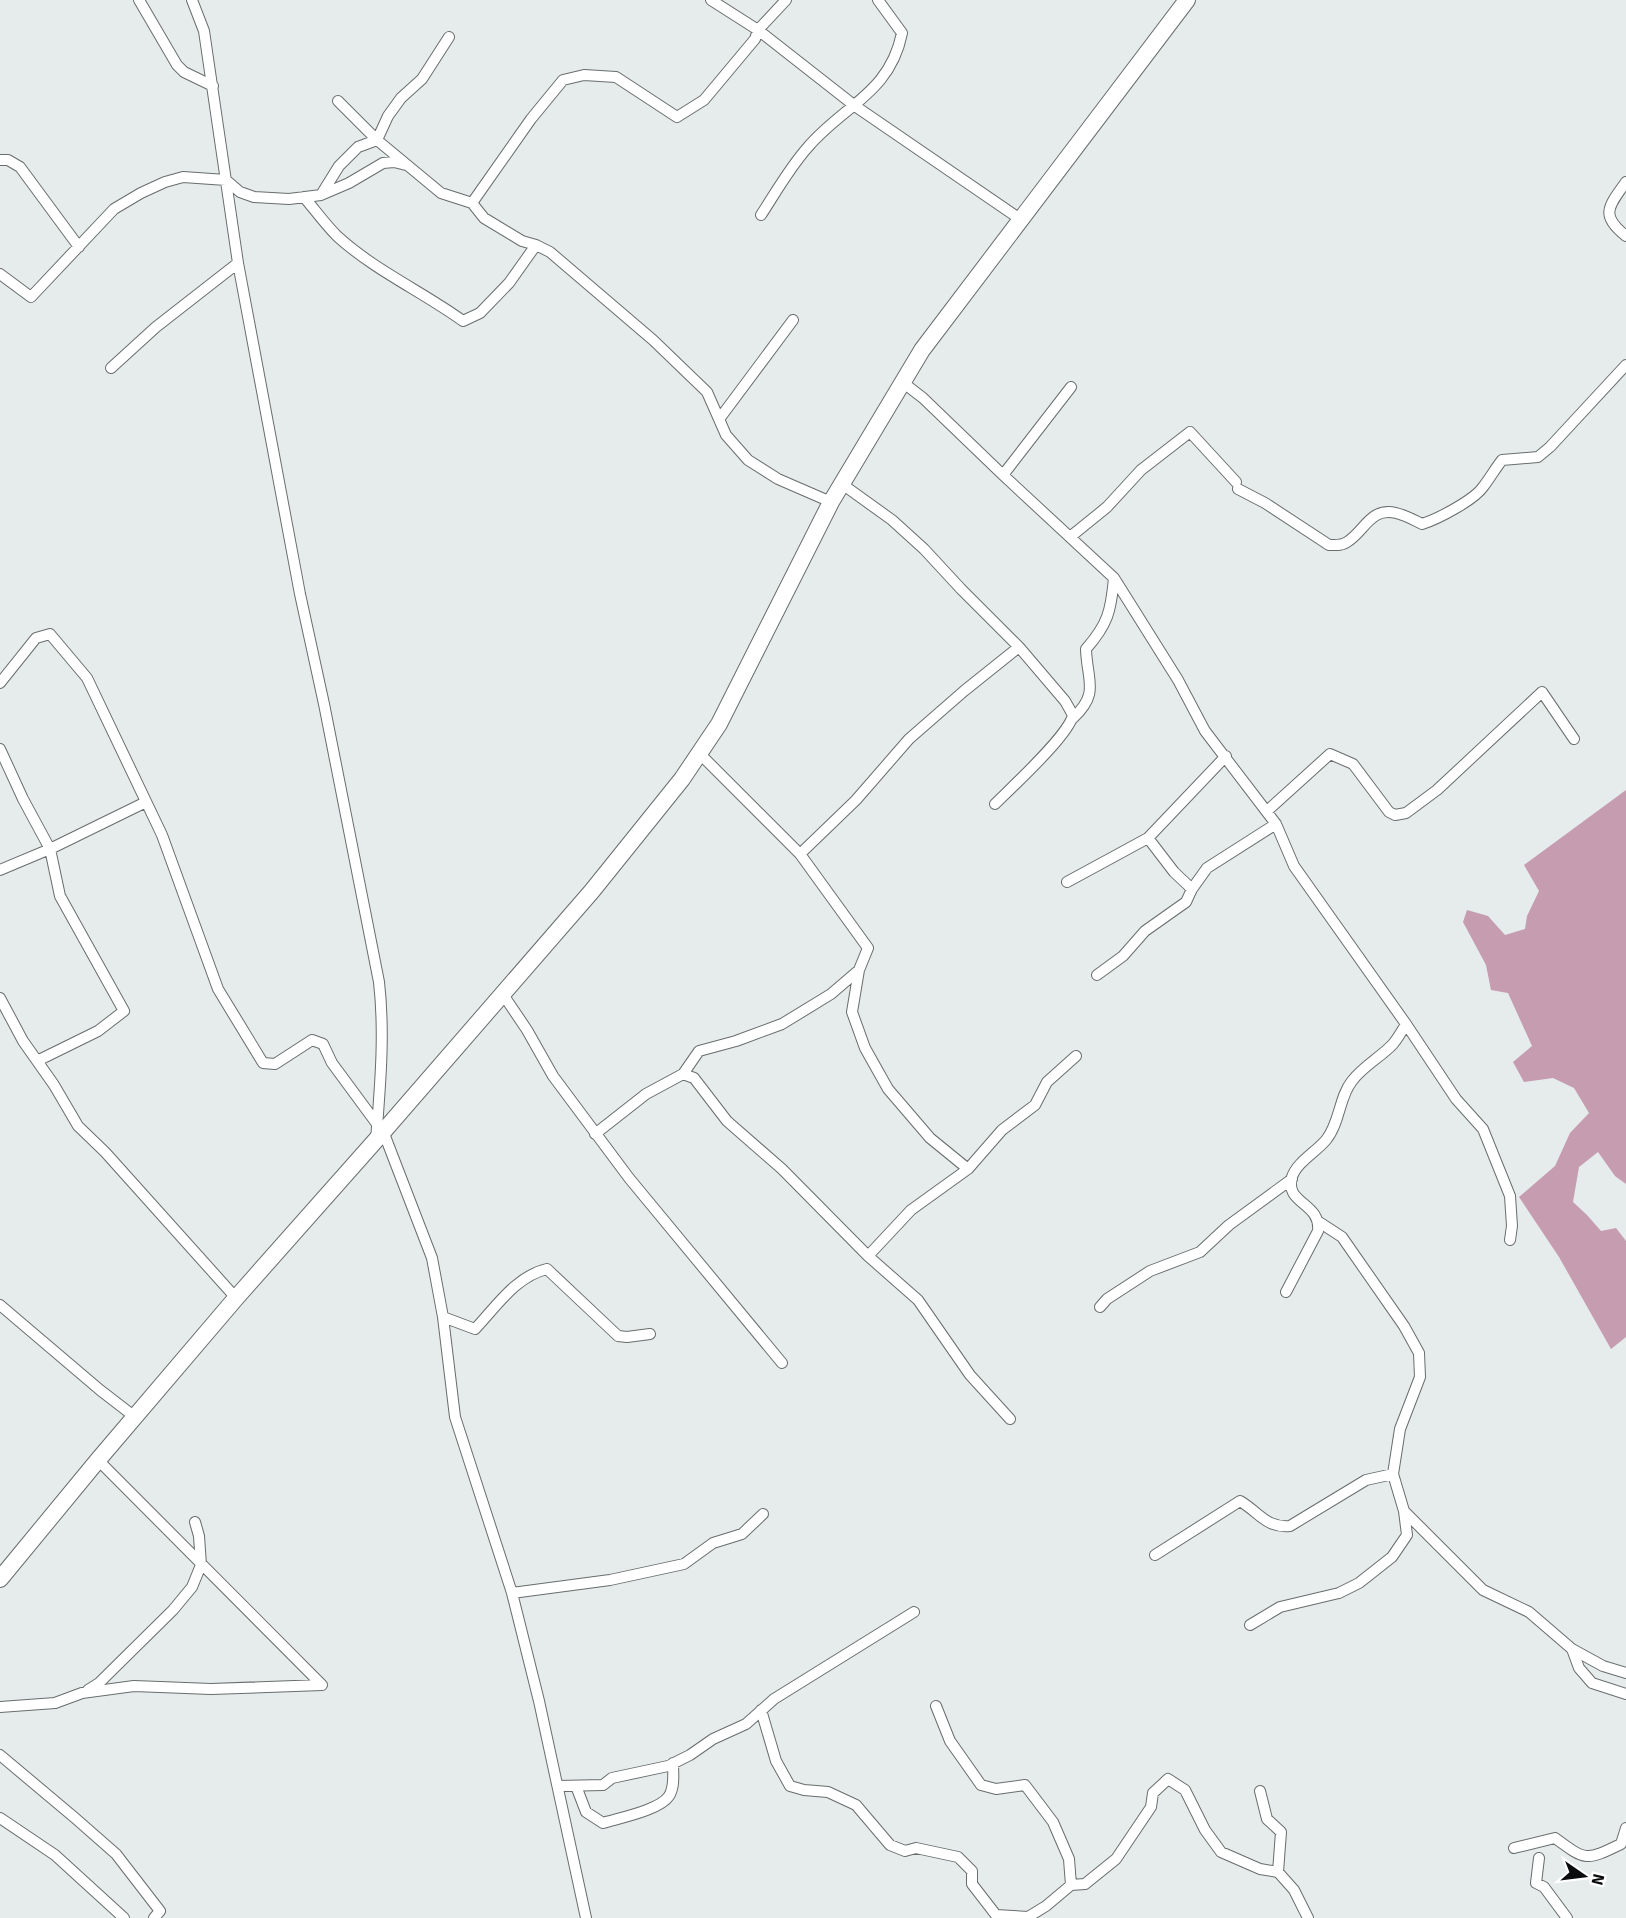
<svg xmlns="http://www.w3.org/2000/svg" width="1626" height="1918" font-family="Signika,sans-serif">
<rect width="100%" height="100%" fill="#e6ebec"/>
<path fill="#c59cb0" d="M1626,790V1184L1615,1176L1598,1152L1579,1167L1573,1202L1587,1215L1601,1231L1616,1228L1626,1241V1337L1611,1349L1559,1257L1519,1197L1555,1166L1570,1133L1589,1113L1574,1088L1553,1078L1524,1082L1513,1062L1532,1046L1508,993L1491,990L1486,965L1463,922L1467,910L1488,916L1505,935L1525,929L1527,916L1539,891L1524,865Z"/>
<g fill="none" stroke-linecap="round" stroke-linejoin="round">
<g stroke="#686d6d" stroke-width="12">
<path id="street" d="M139,0L177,65L184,72L213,86
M192,0L204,31L238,263L300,594L324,704L379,982C385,1035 380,1087 376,1140
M711,0L758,30L855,106L1020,219
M338,101L377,140L388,116L401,98L422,79L449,37
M0,160H8L20,167L79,247
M1626,182C1609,206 1599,215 1626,236
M321,195L339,166L358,147L377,140L441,193L472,203L484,218L522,241L536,245L550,252L653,340L707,392L726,435L748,460L778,479L831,502
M304,197C315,210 325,224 337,236C374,270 423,292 463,321L480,313L509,283L536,245
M472,203L531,119L563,80L584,75L616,77L677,117L704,100L755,39L758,30L786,0
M761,215C776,192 790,167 808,147C844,105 890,93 902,33L878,0
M0,274L31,297L114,209L141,193L165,182L183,177L226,180L240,192L254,197L289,199L321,195L349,183L383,163L394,162L406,165
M111,368L156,327L238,263
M901,381L923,398L1003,475L1114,578L1178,680L1205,731L1276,824L1294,866L1406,1024C1402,1031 1398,1038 1393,1044C1381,1057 1363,1066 1352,1081C1339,1097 1340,1123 1326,1140C1316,1152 1297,1162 1292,1177C1284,1204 1321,1202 1318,1231L1286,1292
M720,418L793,320
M1003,475L1071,387
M842,484L892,520L924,549L961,589L1019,647L1065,701L1073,715C1069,735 1012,787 995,804
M1238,489L1265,503L1329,545C1335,545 1342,546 1347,542C1365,531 1370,507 1396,513C1405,515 1414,520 1422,524C1438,519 1474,500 1483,487C1490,478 1495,469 1502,460L1538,457L1550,447L1626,365
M1070,537L1107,507L1141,470L1190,432L1236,482
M0,683L36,638L50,634L87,678L162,835L218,989L263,1063L275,1064L312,1040L323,1044L332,1063L377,1124
M1073,718C1100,693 1087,681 1086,649C1108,624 1111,611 1114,578
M0,749L23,799L50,849L0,870
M699,753L800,854L868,948L859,970L852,1012L865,1048L888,1089L930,1138L968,1169
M1267,811L1330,754L1353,764L1389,812L1395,815L1406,813L1437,790L1542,692L1574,739
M1148,838L1174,872L1192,889L1207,868L1276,824
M800,854L856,800L909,739L964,691L1019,647
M1067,882L1148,838L1226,756
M1097,975L1123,956L1145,931L1186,902L1192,889
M502,993L527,1030L553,1076L629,1178L782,1363
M0,998L23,1041L54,1085L78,1126L105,1152L236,1298
M1406,1024L1456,1099L1483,1129L1510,1196L1512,1226L1510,1240
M37,1061L98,1031L124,1011L60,896L50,849L146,802
M683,1074L699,1051L736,1041L782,1024L831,994L859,970
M383,1131L432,1258L443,1317L455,1417L512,1593L539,1701L586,1918
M595,1134L646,1094L683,1074L694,1078L727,1121L782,1169L868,1256L918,1300L970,1375L1010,1419
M1319,1222L1342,1237L1404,1326L1419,1353L1420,1377L1400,1429L1393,1474L1404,1511L1483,1590L1529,1612L1572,1649L1603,1666L1626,1673
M868,1256L911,1210L968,1169L1002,1130L1035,1105L1047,1082L1076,1056
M0,1305L100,1390L135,1417
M1100,1307L1107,1299L1150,1271L1200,1252L1229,1225L1292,1179
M443,1317L475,1329C496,1307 516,1276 547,1269L618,1336L627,1337L650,1334
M1155,1555L1240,1501C1260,1513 1266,1528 1290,1526L1366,1480L1393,1474
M512,1593L610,1580L684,1564L713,1543L742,1534L763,1514
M1250,1625L1280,1607L1339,1593L1359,1583L1392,1557L1407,1535L1404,1511
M1572,1649L1579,1668L1592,1683L1626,1694
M88,1690L99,1683L173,1610L192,1587L201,1565L199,1536L195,1522
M936,1706L950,1741L981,1785L996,1789L1025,1785L1053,1822L1069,1859L1071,1885
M0,1707L55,1703L82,1693L134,1686L211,1689L322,1685L98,1460
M761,1710L776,1761L790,1786L804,1790L828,1792L856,1805L890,1845L905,1851L916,1848L958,1857L972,1871V1884L996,1915L1028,1917L1046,1906L1071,1885L1085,1884L1116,1859L1151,1807L1153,1793L1168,1779L1185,1790L1205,1830L1221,1852L1260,1869L1278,1872L1281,1832L1267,1819L1260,1791
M0,1755L75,1818L116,1854L160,1911L154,1918
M558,1786L603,1785L612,1778L668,1766L690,1755L713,1739L746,1724L774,1699L914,1612
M576,1786L586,1812L603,1823C619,1818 660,1810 669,1796C675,1787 673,1773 673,1763
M0,1818L55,1855L124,1918
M1514,1848L1555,1838C1586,1861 1586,1861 1621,1844L1626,1828
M1539,1858L1536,1883L1544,1887L1567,1918
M1278,1872L1294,1890L1308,1918"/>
</g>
<g stroke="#686d6d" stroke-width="18">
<path id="secondary" d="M0,1579L98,1460L236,1298L376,1140L592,891L682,779L719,724L831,502L922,350L1187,0"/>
</g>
<use href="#street" stroke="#fff" stroke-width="10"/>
<use href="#secondary" stroke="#fff" stroke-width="16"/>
</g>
<g transform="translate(1584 1876) rotate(104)" stroke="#ffffff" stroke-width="4.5" paint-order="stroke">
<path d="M0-4.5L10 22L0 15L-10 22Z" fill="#0a0b0c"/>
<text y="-9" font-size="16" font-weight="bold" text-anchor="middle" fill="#0a0b0c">N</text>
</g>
</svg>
